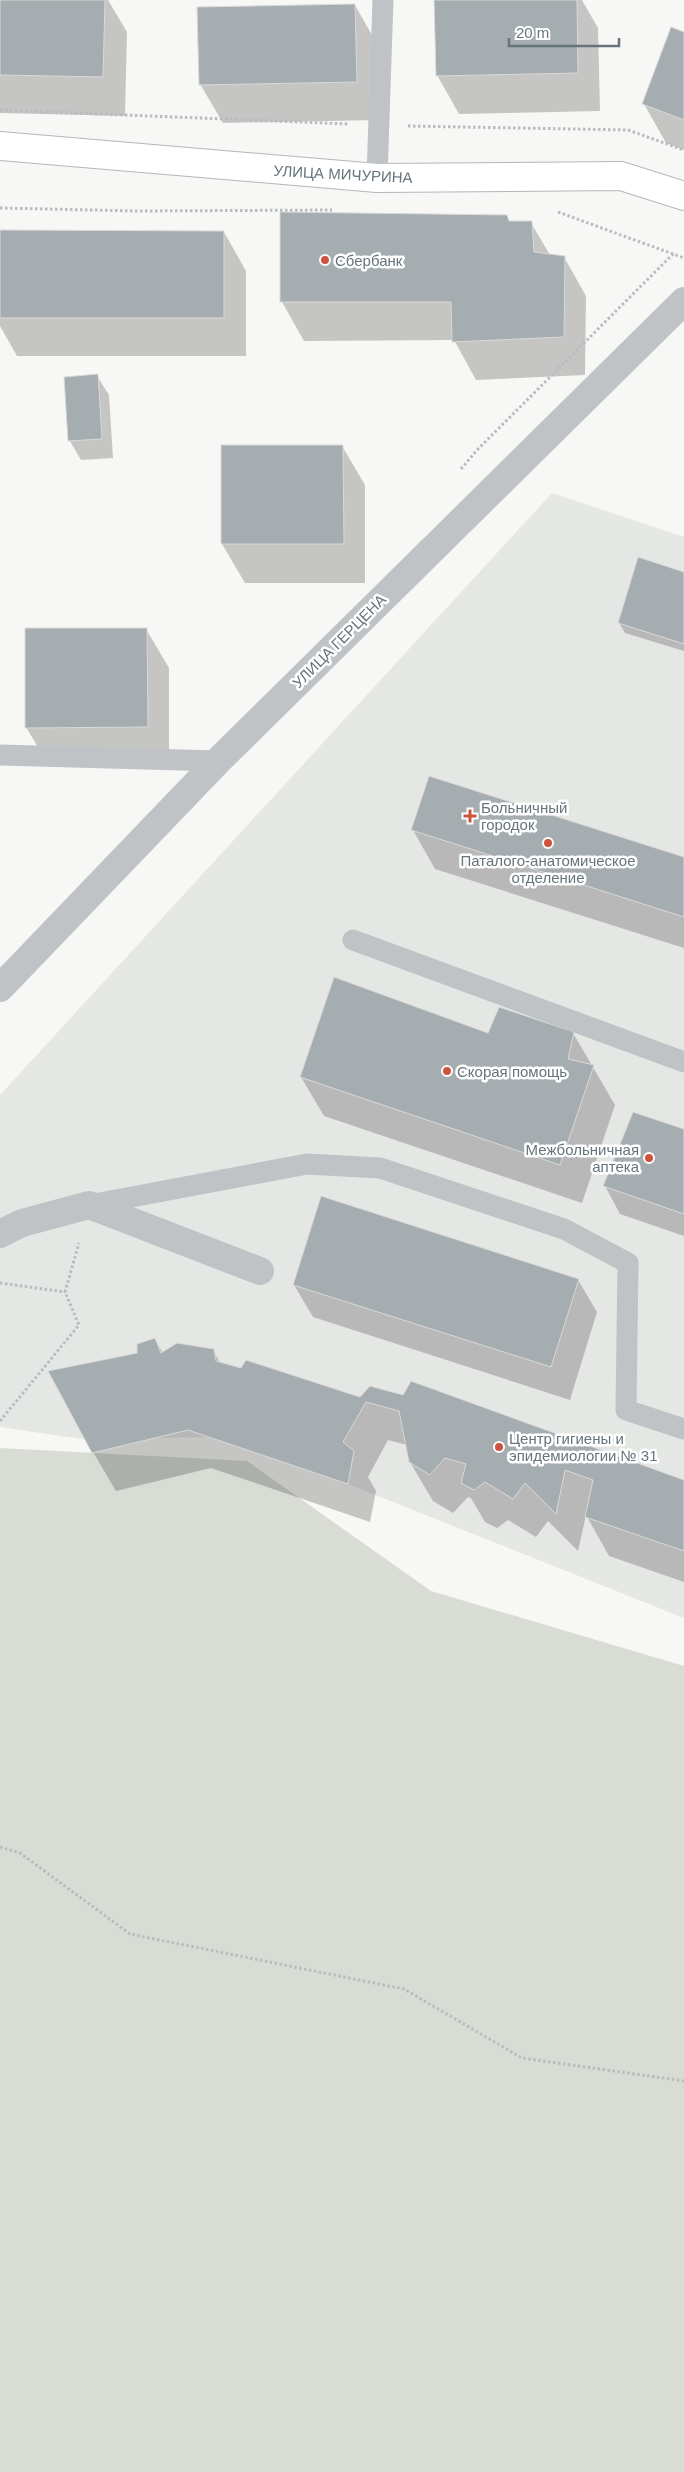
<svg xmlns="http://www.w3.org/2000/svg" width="684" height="2472" font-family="Helvetica,sans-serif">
<rect width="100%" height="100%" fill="#f7f7f5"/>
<path fill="#e5e7e5" d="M552,493L684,537V1618L348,1484L215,1437L82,1439L0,1427V1095Z"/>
<path fill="#d8dcd5" d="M0,1448L247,1461L431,1591L684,1666V2472H0Z"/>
<path fill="#0003" d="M0,0H108L127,32L125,116L0,113Z
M435,0H582L598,28L600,111L459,114L437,75Z
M355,5L377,44L379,120L223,123L200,84Z
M684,33V150L666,143L644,104Z
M509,222L531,223L550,255L564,257L586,296L585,375L476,380L454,340L304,341L282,302Z
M0,232H224L246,271V356H17L0,326Z
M97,376L109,395L113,458L81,460L70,441Z
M222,446H342L365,485V583H245L222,544Z
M684,573V651L625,633L619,623Z
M146,629L169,668V766H49L26,727Z
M413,830L684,858V948L435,869Z
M573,1033L615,1105L582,1203L324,1116L301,1077L489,1035Z
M684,1130V1236L620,1214L605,1186Z
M578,1280L597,1312L570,1400L313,1317L294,1285Z
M155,1340L163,1353L213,1351L221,1364L684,1480V1582L609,1556L586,1515L578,1551L548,1521L536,1537L508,1520L497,1528L485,1522L471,1498L468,1497L453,1513L433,1501L410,1462L407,1445L388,1440L368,1477L376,1491L370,1522L211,1468L116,1491L93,1452L139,1354Z"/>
<path fill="#a5adb1" stroke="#d9d9d8" d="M0,0H105L103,77L0,75Z
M434,0H577L578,73L436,76Z
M355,4L357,82L199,85L197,7Z
M671,27L684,32V120L642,104Z
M280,212L507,215L509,221H532L534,252L565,256L564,337L452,342L451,302H280Z
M0,230L224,231V318H0Z
M98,374L102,439L68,441L64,377Z
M221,445H343L344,544H221Z
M638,557L684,572V644L618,623Z
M25,628H147L148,727L25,728Z
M429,776L684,857V917L411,830Z
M334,977L488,1033L499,1007L574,1032L568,1059L594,1065L560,1165L300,1077Z
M633,1112L684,1129V1214L603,1186Z
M321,1196L579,1279L551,1367L293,1285Z
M155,1338L161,1353L177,1343L214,1349L216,1361L241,1368L246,1360L360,1397L370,1386L403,1395L411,1381L684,1480V1551L585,1517L593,1480L565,1470L556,1514L525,1483L513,1499L485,1482L474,1490L461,1483L466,1464L445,1458L430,1475L409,1462L399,1411L366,1402L343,1442L354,1451L348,1484L188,1430L92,1453L48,1371L137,1353V1344Z"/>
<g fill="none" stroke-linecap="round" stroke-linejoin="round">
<g stroke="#b2b7ba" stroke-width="30">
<path id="secondary" d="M0,146L377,178L621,176L684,196"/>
</g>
<path stroke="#b9bcbe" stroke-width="3" stroke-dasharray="2.5 2.5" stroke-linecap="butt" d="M0,110L349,124
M408,126L628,130L684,150
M0,208L138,211L332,210
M558,212L684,258
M461,469L477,450L674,253
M0,1283L65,1292
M0,1421L79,1325L65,1292L79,1243
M0,1847L20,1853L130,1934L404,1989L522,2058L684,2081"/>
<path stroke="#bfc3c6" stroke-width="21" d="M377,178L383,0
M0,755L218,761
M353,940L684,1062
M89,1205L307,1164L380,1168L564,1229L628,1263L626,1410L684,1429"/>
<path stroke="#bfc3c6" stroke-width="28" d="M0,988L218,761L684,301
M0,1234L22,1223L89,1205L260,1271"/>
<use href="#secondary" stroke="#fff" stroke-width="28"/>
</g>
<g fill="#ce533f" stroke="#fff" stroke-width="2">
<circle cx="325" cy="260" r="5"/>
<path d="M467.5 808.5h5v5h5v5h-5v5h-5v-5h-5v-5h5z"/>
<circle cx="548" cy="843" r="5"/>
<circle cx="447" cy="1071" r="5"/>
<circle cx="649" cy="1158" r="5"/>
<circle cx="499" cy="1447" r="5"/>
</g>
<g text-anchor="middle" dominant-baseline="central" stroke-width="5" stroke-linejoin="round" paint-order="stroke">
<g font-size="15" fill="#66757c" stroke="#fff">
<text transform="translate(343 174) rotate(3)">УЛИЦА МИЧУРИНА</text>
<text transform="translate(339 641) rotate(-45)">УЛИЦА ГЕРЦЕНА</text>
</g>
<g font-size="15" fill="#66757c" stroke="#fff" text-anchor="start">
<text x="335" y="260">Сбербанк</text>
<text x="481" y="807">Больничный<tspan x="481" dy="17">городок</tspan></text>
<text x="548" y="860" text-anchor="middle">Паталого-анатомическое<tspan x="548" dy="17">отделение</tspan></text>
<text x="457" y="1071">Скорая помощь</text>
<text x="639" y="1149" text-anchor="end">Межбольничная<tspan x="639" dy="17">аптека</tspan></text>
<text x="509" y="1438">Центр гигиены и<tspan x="509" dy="17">эпидемиологии № 31</tspan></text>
</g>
</g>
<path d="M509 38v8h110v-8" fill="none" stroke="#66757c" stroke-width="2.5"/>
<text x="516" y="38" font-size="15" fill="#66757c" stroke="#ffffff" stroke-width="4" paint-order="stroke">20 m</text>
</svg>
